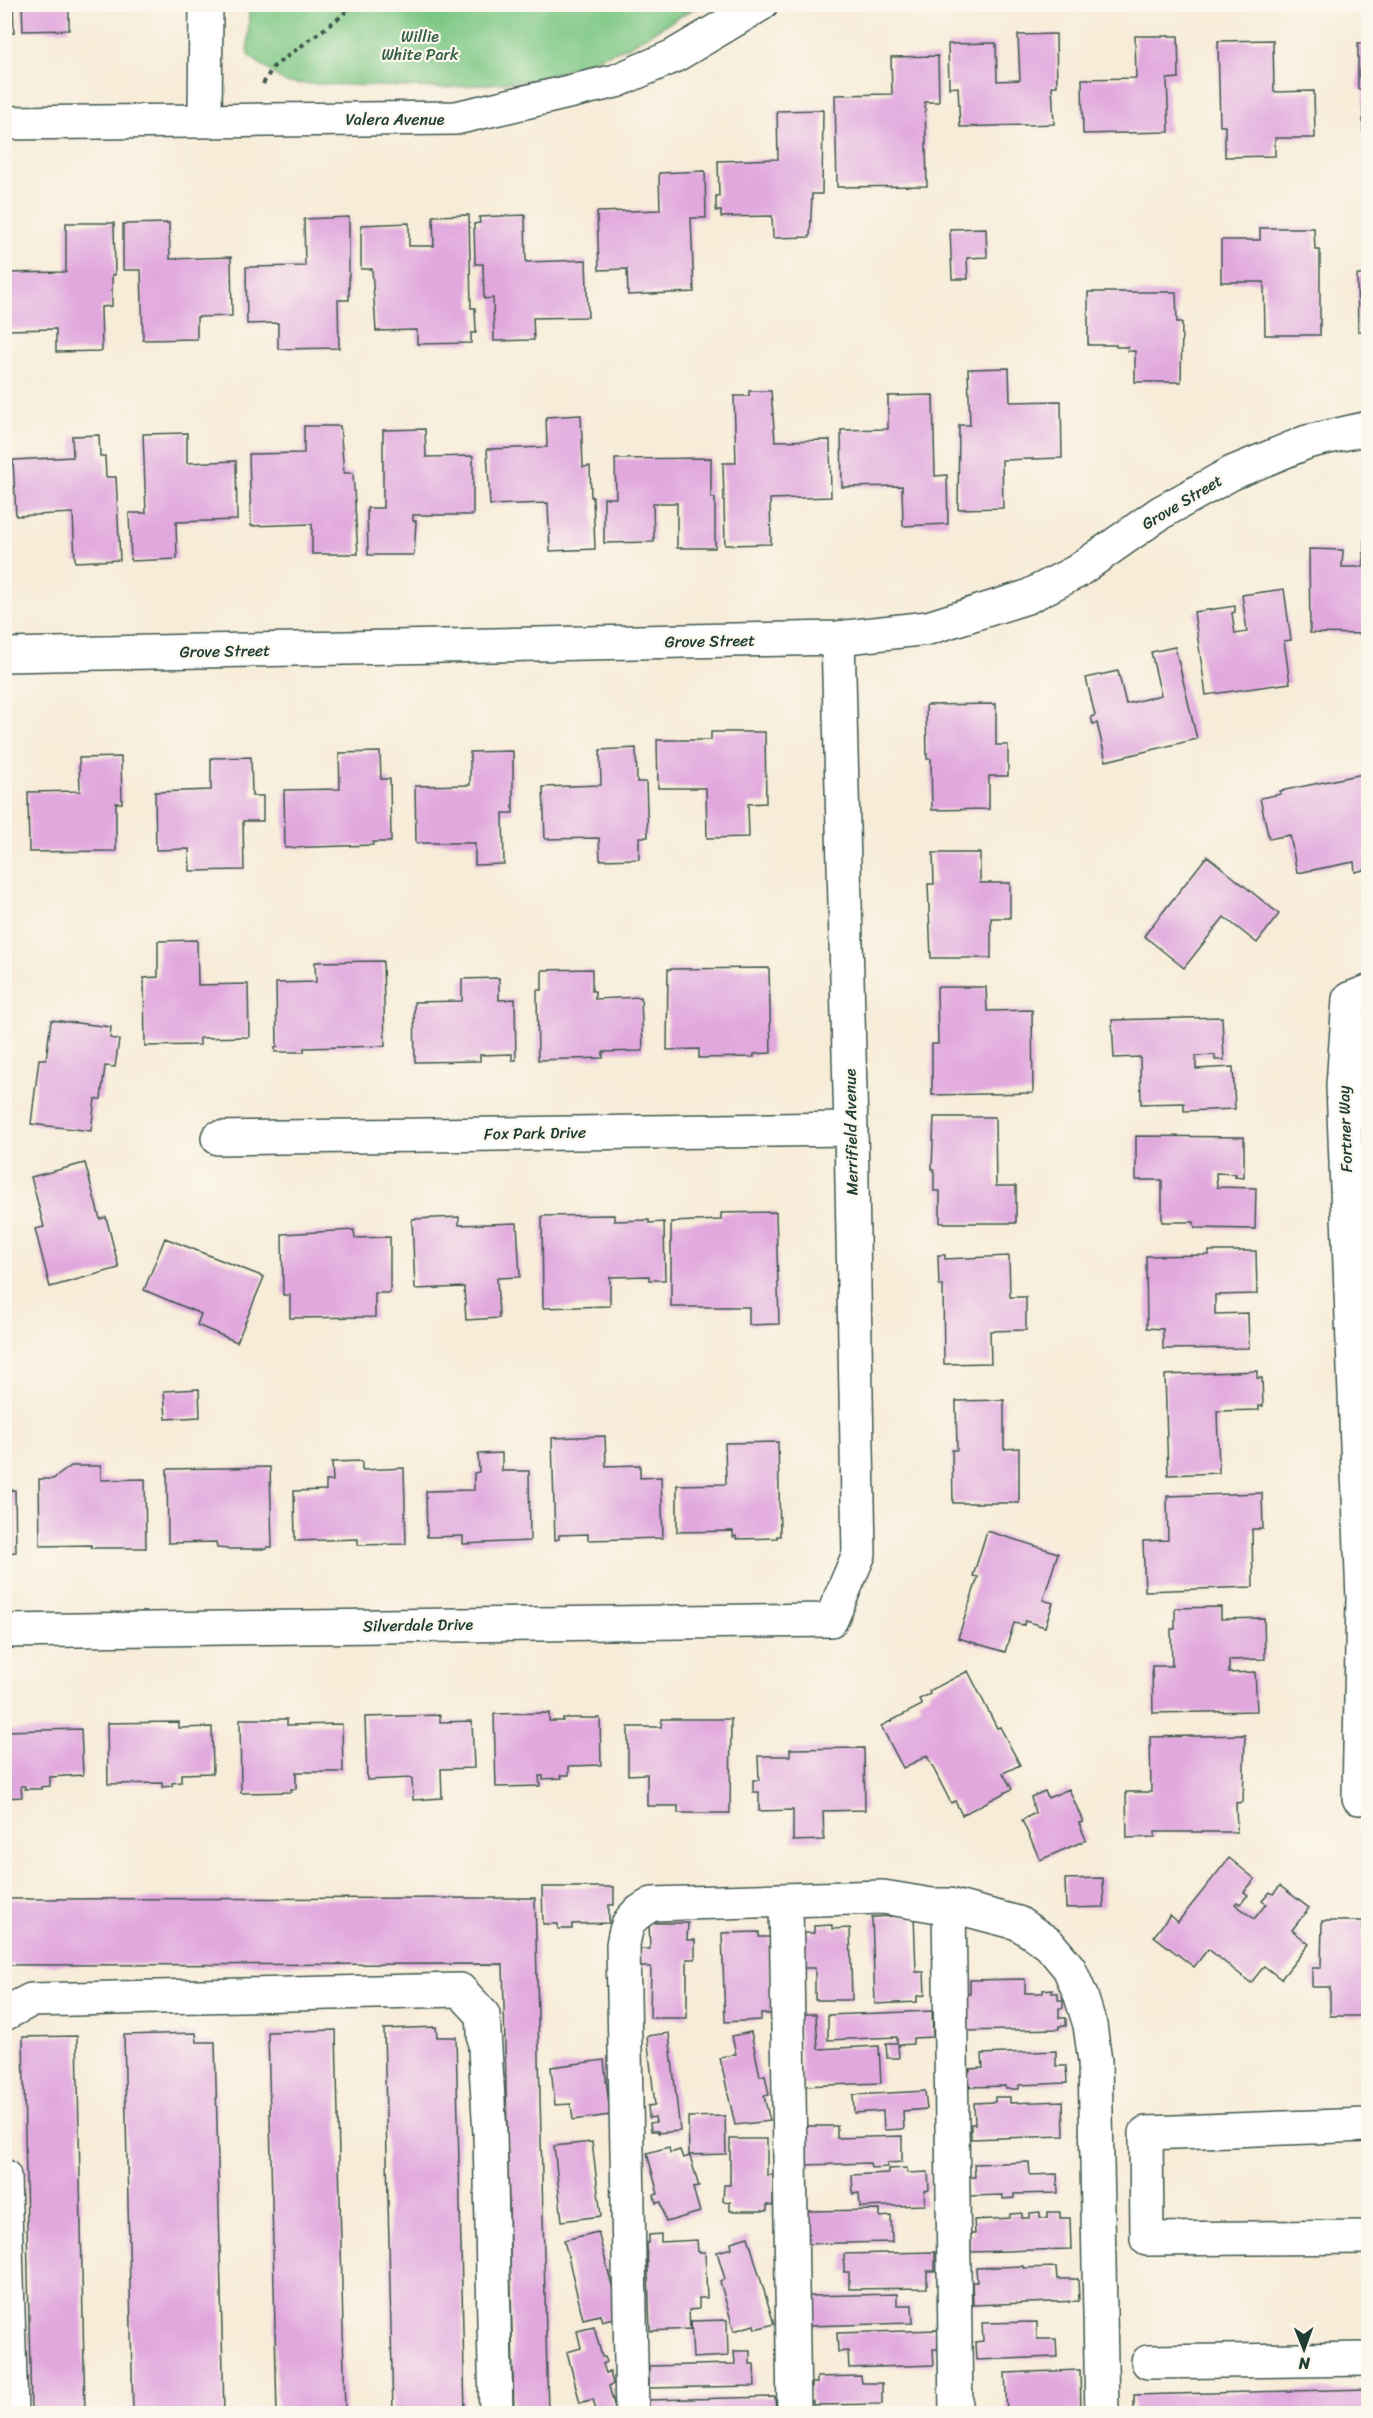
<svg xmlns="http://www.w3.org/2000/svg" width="1373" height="2418" font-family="Sriracha,sans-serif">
<rect width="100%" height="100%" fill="#fbf7ec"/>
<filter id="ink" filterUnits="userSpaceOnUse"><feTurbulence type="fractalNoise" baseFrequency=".0167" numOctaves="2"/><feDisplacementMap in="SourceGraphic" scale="12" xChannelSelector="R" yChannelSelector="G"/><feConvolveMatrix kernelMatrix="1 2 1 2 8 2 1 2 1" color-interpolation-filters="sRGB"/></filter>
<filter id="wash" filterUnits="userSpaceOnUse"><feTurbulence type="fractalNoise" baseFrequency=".008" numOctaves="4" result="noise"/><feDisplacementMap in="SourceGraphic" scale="24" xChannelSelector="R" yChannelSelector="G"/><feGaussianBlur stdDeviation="1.35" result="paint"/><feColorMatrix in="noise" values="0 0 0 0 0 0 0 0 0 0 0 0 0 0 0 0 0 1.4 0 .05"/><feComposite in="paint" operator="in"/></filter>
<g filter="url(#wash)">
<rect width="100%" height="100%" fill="#f7ecd8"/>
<path fill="#7dc784" stroke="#4e825c" stroke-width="1.5" d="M249,5V4L700,5L627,47L541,79L446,88L286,83L248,55Z"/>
<g id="blocks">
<path fill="#e1a8de" d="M4,4H13L14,33H4Z
M22,4H69V30L23,31Z
M1056,34L1057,86H1052L1054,124L960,127L958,87L949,88L948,44L996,43L997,81L1020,80L1018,35Z
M1135,36H1178L1179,78L1167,79L1169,132L1083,134L1082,79L1136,78Z
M1273,40L1274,92L1314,91L1315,138H1275V156L1225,157V126H1220L1218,41Z
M1358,43H1368V132H1363V89H1358Z
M938,56L939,102H925L927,186L837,187L835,95L892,94L891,57Z
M823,110L822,194H812L810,237L773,238L772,216L721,217V211H716V196H719L718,161L778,159L777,111Z
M705,171L706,218H691L694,292L628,295L627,269L599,270L597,212L660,210L659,173Z
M469,215L471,308H475L476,333H471V343L417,344V330L376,331L372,269H361V225L409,223V246H434L433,216Z
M525,215L526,262L586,260L588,317L533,318L534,340L494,341L493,298L484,299L483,264H475L474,224L480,223L479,217Z
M349,217V300H338L339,348L278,349V323L247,324L246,267L305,266L304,219Z
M66,223H114L115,275H112V306L101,307L102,351L56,352V329L5,330V273L66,272Z
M169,223L170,259L231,257L232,316L197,317V339L143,340L141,270H123V224Z
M986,228L987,257L967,258L968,279H952L950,229Z
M1260,228H1314L1315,250H1320V335H1265L1264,282H1221V240H1260Z
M1357,275H1368V331H1358Z
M1088,292H1176L1177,322H1182L1181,382H1135V351H1127L1128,347H1116V345H1088Z
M1009,368L1010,402L1061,401L1062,458L1002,460L1003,508L958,509L959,425H970L968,369Z
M749,391H771L775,441L830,440L831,497L770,499L771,544L725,545L723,463H736L734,396H749Z
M933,395L935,476L947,475L948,524L903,526L902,486L842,487L841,430L888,429V396Z
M581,415L583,467L590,466L591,497H593L595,549L550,551L548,503L490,505L487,449L547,447L546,417Z
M304,426H340L344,473H353L358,554H312V524L251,526L249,454L304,453Z
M425,429L426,457L473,456V515H413V521H416L414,555H368L367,508H383V430Z
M187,433V463L236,461L237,520L176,522L177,559L131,561L129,513H146L143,434Z
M99,435L100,456H105L106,477H116L120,560L75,562L73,513L16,516L13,460L73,457L72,436Z
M711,458V498H715V548H677V503H653L654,542L604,543V498H616L615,459Z
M1364,541H1368V634L1310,633L1309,549L1343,550L1342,567H1363Z
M1284,589L1291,640L1284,641L1290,683L1206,695L1194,612L1235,606V612L1232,613L1235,634L1247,632L1242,595Z
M1175,647L1197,739L1106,761L1097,723L1093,724L1091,717L1095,715L1086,678L1118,671L1126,704L1161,695L1151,652Z
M996,704V745H1008V776H989V809L932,810L931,759H927L926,705Z
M711,732H765L766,803L748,804L749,837L707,838L706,788H658L657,740H711Z
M636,748L637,782H646L648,837H639V859L600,860L599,838L545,839L543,787L601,785L600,750Z
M513,751V813H503L504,864L475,865V843H416L415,786L470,785V752Z
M380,752L381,779H390L391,842H373V845L285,848L284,790L340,789L339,753Z
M121,757L122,803H116V851L29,852L28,792L80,791L79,758Z
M251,757L252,796H263V821H243L244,870L190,871L189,849L156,850L155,792L211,790V758Z
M1368,773V869L1355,872L1354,862L1297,873L1290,835L1269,839L1260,798L1281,794L1280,791Z
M933,853H980V883H1010V918H991V958H931L928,884H934Z
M1207,856L1279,914L1257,943L1224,917L1184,968L1144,936Z
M197,940L198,985L248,984L249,1037L200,1038V1045L145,1046L144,978L158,977V941Z
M383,961L385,1046L304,1048V1052H275V1047H277L276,983L316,982L315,962Z
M769,968L771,1053L754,1054V1057L699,1058V1049L667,1050L668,969Z
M592,969V991H595V999L641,997L643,1051L603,1052V1058L538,1060L537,990H542V970Z
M499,978V1000L515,999L516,1060H512V1054L480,1055V1061L415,1062L414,1002L462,1001V979Z
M937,987H986L987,1011L1032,1010L1033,1093L932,1095V1044H938Z
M1222,1017L1224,1060H1215V1055L1196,1056V1069L1233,1067L1235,1109L1184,1111V1103L1141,1104L1140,1057L1114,1058L1112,1020Z
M51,1020L111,1027L110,1038L119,1040L115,1067L105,1066L101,1099H95L91,1131L31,1124L39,1059H46Z
M934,1117H995L996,1186H1016V1223H940V1191H934V1169H932Z
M1136,1136L1244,1137V1178L1235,1177L1236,1174L1216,1173L1217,1187L1256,1188L1255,1229L1195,1228L1194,1222H1162V1180H1136Z
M85,1163L100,1219L106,1217L119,1268L50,1287L35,1229L44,1227L31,1177Z
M776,1212L779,1324L749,1325V1307H671V1222L721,1220V1213Z
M614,1215V1221L649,1220V1223L664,1222L665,1280H649V1276L610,1277V1306L543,1308L542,1216Z
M459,1217V1225L517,1223L520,1277L497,1278L499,1318L466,1320L464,1287L415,1289L412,1219Z
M354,1230L355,1238L390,1237V1293H375V1317L290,1318V1295H283L282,1234Z
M165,1238L264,1277L237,1342L197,1325L201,1314L144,1290Z
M1209,1251H1256L1257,1294L1215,1295V1314L1248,1313L1249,1348L1163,1349V1329L1147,1328L1146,1256L1209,1255Z
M938,1255H945V1259L1009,1256L1010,1297H1026V1330L990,1331L991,1363L944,1364L943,1286H939Z
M1257,1371V1378H1262L1263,1406H1259V1410L1217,1411L1219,1473L1168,1475L1165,1375Z
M199,1389L200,1417L166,1419L164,1391Z
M1004,1400V1449L1019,1448V1503H953L952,1450H957L956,1401Z
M605,1436L606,1466L640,1465V1478L661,1477L663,1538L588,1540V1534L559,1535V1539L555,1540L552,1438Z
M778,1442L780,1536H777V1538L736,1539V1536L733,1537V1531L677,1532V1485L726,1484L725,1443Z
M502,1453V1471H529L530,1541L463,1544V1536L427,1537L426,1491L474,1490V1473L479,1472L478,1454Z
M362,1461V1470L404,1468L406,1544L358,1545V1539L295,1541L294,1491L326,1490V1481H333L332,1462Z
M71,1466H101V1480L145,1479L146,1548H91V1545L40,1546L39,1479H53Z
M270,1467L272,1547H267V1549H229L217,1548L216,1542L168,1543L167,1469Z
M15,1490L16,1552L4,1553V1491Z
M1262,1493L1263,1529H1252L1253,1587L1145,1591L1143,1541L1168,1540L1167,1496Z
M987,1531L1058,1553L1043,1600L1053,1603L1045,1627L1025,1621L1024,1625L1014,1623L1005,1652L958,1638L978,1577L973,1576Z
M1221,1607V1619L1264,1618L1265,1659L1229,1660V1673L1255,1672L1257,1711L1153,1713L1152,1666H1172L1171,1629H1175V1608Z
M968,1671L997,1728L1000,1727L1020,1765L1003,1773L1012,1789L962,1815L955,1801L951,1803L927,1756L903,1768L881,1726L922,1705L919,1699L930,1694L929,1691Z
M549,1713V1721H563V1718H600L601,1765L569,1766V1775H561L562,1778L543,1779V1776H539L540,1786L496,1787L494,1714Z
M440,1715V1722L472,1721L474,1768L441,1769L442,1798L413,1800L412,1778L367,1780L365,1717Z
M240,1719H287V1725L342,1724L343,1772H296V1789H291V1792L241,1793Z
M662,1719H731L730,1813H678V1806H647V1774L628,1775V1727H661Z
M179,1722V1728L212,1727L213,1773L181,1774V1782L172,1783V1786L162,1787V1783L108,1784L107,1723Z
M81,1729L83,1775L50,1777V1786L41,1787V1789H25V1786H21L22,1797L4,1798V1731Z
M1245,1735L1243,1802L1236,1803L1237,1832H1155V1837L1127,1838L1126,1792H1151L1150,1737Z
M864,1748L865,1810L823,1811L824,1840L793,1841V1810L759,1811V1792H753V1780H759L758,1756H790V1749Z
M1069,1789L1083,1822L1079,1823L1086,1840L1040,1860L1022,1820L1035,1813L1031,1797L1045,1791L1048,1798Z
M1229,1858L1255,1879L1244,1892L1248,1895L1240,1904L1237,1902L1235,1904L1254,1919L1266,1904L1262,1901L1270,1892L1273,1894L1280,1886L1309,1908L1292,1930L1309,1944L1281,1979L1264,1966L1251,1983L1208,1949L1194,1967L1154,1936L1170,1915L1178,1922Z
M1103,1878L1104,1907L1066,1908L1065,1879Z
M542,1887H614V1905H609V1923L572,1924V1929H558V1924H543Z
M535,1898L548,2414H514L503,1964L4,1965V1899Z
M914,1915L916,1972H924L925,1995L917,1996V2002L875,2004L872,1917Z
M1322,1921H1363V1948H1368V2016H1330V1987H1312V1968H1321Z
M649,1923H688L687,1940H695V1959H687V2018H650L651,1967H640V1949H650Z
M832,1925V1929L850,1928L852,2000H815V1968H797V1933H814V1926Z
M759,1932V1937H770L772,2014H761V2020L725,2022L722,1933Z
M1025,1979V1993H1043V1990L1052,1989V1993H1058V2000H1063V2008H1059V2018H1066V2026H1059V2029L961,2031V1994H970V1980Z
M932,2011L933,2037L913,2038V2044L898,2045L899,2058H887L886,2043H897V2037L828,2040V2015Z
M798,2014H816L818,2049L879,2046L881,2083L802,2086Z
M436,2027L437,2037H456L465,2414H393L384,2029Z
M336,2030L345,2414H277L268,2032Z
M751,2032L760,2076L765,2075L769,2095L764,2096L770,2121L735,2125L720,2058L736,2054L732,2036Z
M196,2033L197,2042H215L224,2414H133L124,2035Z
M669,2033L680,2131L658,2133V2131H651L650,2123L656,2122L655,2117L649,2118L648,2106L655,2105L647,2036Z
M77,2036L85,2414H31L23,2037Z
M1056,2051V2066H1066L1067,2083L1019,2085V2089H1006L1005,2086L970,2087V2085H967L966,2071H970V2069L983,2068L982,2054Z
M604,2060L610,2115L573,2120L571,2104L555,2105L551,2067Z
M925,2091L927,2109L903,2111L904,2129L884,2130L883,2111L854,2113L853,2095Z
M995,2097H1010V2103L1063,2101L1064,2136L971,2139V2124H975L974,2103L995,2102Z
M725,2116L726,2154L689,2155L688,2117Z
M805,2126H837V2138L902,2136V2162L887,2163V2167L871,2168L870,2163L805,2165Z
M730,2139H767V2175H773V2206L767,2205V2211H730V2202L723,2201L724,2185H730Z
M592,2142L601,2216L562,2221L554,2146Z
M669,2147L670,2153L680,2150L683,2158L690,2156L699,2187L693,2188L700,2212L666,2222L661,2202L656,2203L654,2195L658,2194L647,2153Z
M1029,2162L1030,2175L1057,2174L1058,2193L1014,2194V2198L1003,2199V2195L970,2196L969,2177H975L974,2164Z
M907,2168V2173L928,2172L929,2190L924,2191L925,2205L860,2207L859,2193L853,2194L852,2175L888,2173V2169Z
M880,2210V2217L891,2216L892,2242L801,2244L807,2211Z
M1040,2212V2218H1048V2212H1060V2218H1070L1071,2249L971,2252L970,2234H975L974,2220L1010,2218V2214L1022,2213V2218H1030V2213Z
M598,2232L620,2316L602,2321L600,2315L583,2319L564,2240Z
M661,2234V2242L697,2240L698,2252H705L707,2298H699V2309L689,2310L690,2329L650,2331L647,2243H649V2235Z
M748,2237L774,2324L755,2329L754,2325L734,2331L720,2281L725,2279L717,2252L732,2248L731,2242Z
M935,2252V2271H927V2288L849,2289V2272H844V2254Z
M1023,2266V2268L1056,2267L1057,2279H1078L1079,2301L973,2305L972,2282H977L976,2268Z
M897,2294V2305H912L913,2323L807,2326L809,2296Z
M727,2320L728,2356L693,2358L691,2321Z
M1037,2322V2339H1056L1057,2357L976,2360L975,2342L983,2341L982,2323Z
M594,2327L602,2357H605L607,2362L603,2364L606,2373L610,2372L613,2384L609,2386L616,2412L610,2414H597L593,2399L580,2403L567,2352L581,2348L577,2331Z
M938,2330V2349H933L934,2365L849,2368L848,2351L838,2352L837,2333Z
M734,2351H750V2364H754L755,2386L649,2388V2366L735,2364Z
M1080,2370L1081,2412L1007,2414L1005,2373Z
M861,2376L862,2383H882V2404L813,2405V2401H810V2388L812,2387V2383H817V2377Z
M1368,2389V2414H1134V2395Z
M775,2397L776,2414H649V2400Z"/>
</g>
</g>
<g filter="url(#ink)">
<use href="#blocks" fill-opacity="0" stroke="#3f574d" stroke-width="1.5"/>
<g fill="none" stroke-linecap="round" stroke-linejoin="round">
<g stroke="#3f574d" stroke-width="36">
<path id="minor" d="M205,120L206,4
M4,123L456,118L616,81L674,56L761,4
M4,655L838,638L928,628L1027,597L1076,572L1160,513L1232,473L1307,442L1368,428
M218,1138L851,1129
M4,1631L831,1620L859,1554L851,1129L838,638
M1359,1798L1363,1599L1343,1086L1349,999L1368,992
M786,1900L794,2414
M949,1905L956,2414
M4,2014L31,2000L460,1990L483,2015L490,2134L496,2414
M1368,2125L1146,2133L1147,2239L1368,2237
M4,2176L11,2414
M1148,2362L1368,2359
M632,2414L623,1945C627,1920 630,1917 652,1904L883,1897L932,1905H949L1018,1923L1049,1944L1069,1968L1081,1996L1090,2025L1095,2061L1102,2414"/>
</g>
<path stroke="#3f574d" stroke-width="4" stroke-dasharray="4.5 4.5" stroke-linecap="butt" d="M263,84L273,67L343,15L351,4"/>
<use href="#minor" stroke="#fff" stroke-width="33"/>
</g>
</g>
<g text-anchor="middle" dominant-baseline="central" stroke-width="4.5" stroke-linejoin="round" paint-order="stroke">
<g font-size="16" fill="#366048" stroke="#fbf7ec">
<text x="420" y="36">Willie<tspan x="420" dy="18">White Park</tspan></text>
</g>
<g font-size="16" fill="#1f3d34" stroke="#fbf7ec">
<text x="395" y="119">Valera Avenue</text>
<text transform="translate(1182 502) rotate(-31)">Grove Street</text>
<text transform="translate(710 641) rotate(-1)">Grove Street</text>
<text transform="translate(225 651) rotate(-1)">Grove Street</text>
<text transform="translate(1345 1129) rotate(-92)">Fortner Way</text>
<text transform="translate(851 1132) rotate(-91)">Merrifield Avenue</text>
<text transform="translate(535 1133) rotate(-1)">Fox Park Drive</text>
<text transform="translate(418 1625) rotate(-1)">Silverdale Drive</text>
</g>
</g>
<rect width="1373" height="2418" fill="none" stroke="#fbf7ec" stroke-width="24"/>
<g transform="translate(1304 2349) rotate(179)" stroke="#fbf7ec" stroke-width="4.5" paint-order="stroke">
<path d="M0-4.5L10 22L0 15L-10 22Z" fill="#1f3d34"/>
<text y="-9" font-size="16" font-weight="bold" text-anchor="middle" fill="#1f3d34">N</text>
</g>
</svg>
